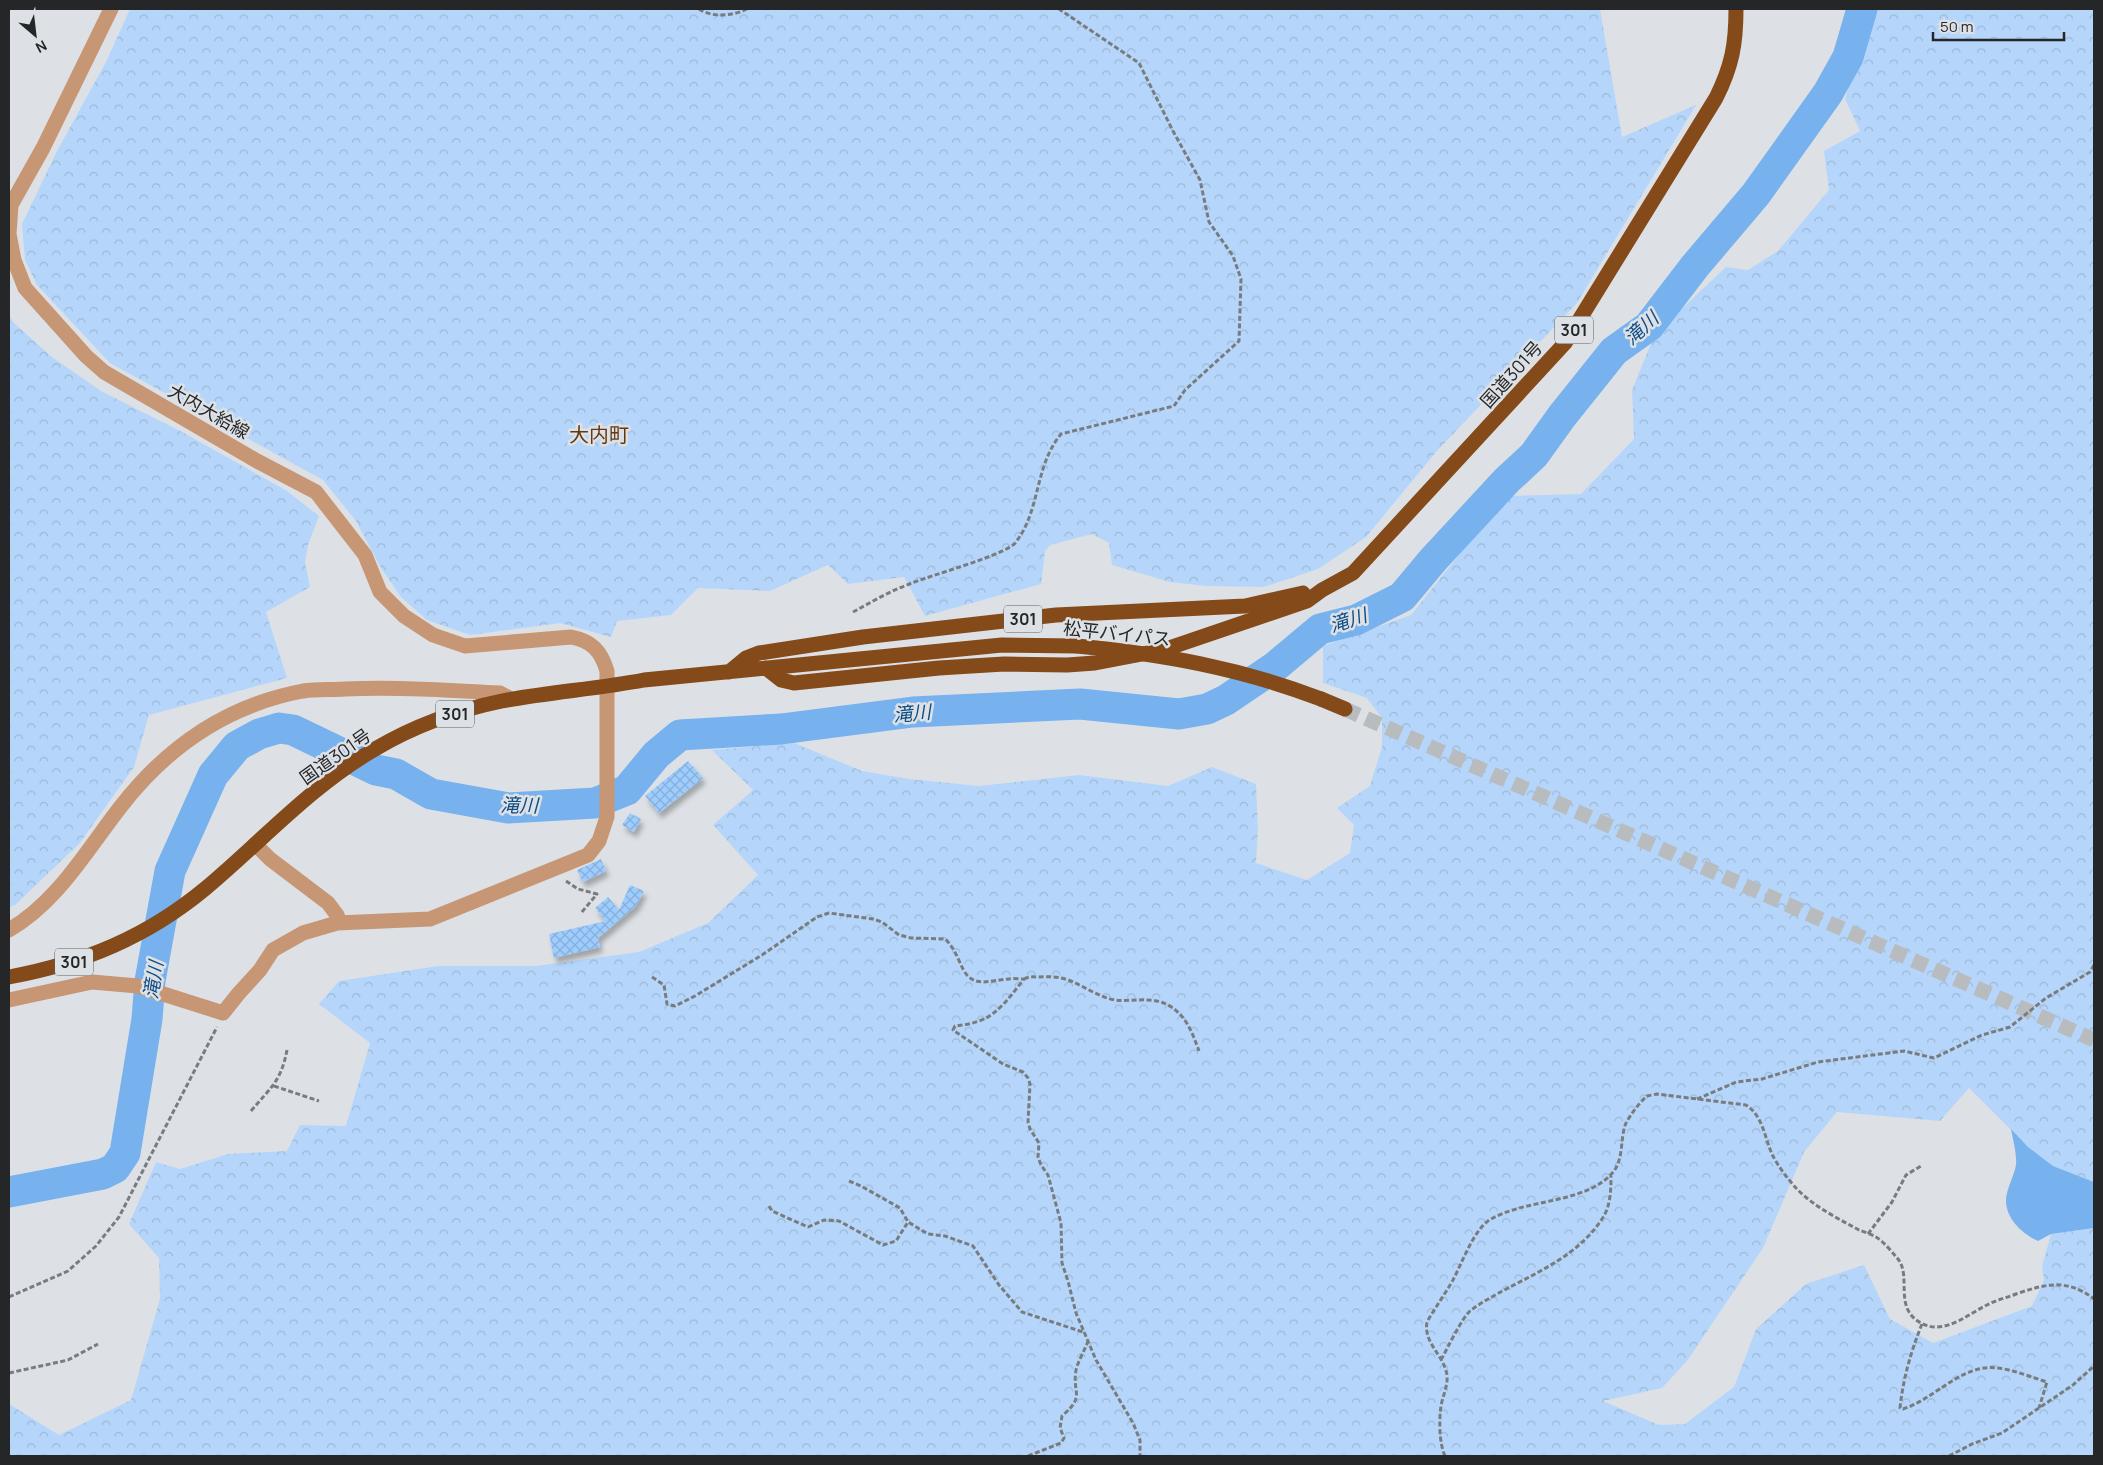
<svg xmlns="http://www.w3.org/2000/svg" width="2103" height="1465" font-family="Manrope,'Noto Sans JP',sans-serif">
<defs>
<pattern id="forest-crowns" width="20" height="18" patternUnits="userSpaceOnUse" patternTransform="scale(1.25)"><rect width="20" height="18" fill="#b5d6fa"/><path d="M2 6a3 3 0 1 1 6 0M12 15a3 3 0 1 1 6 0" fill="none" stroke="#9cb8d6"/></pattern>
<pattern id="building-cross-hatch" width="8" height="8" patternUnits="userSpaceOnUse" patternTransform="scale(1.25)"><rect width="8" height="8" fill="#9dccfe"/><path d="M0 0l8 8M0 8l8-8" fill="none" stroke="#87afda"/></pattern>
<filter id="shadow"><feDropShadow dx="3" dy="5.5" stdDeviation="2.5" flood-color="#0004"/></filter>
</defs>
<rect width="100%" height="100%" fill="#dde1e5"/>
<path fill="url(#forest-crowns)" d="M130,9H1600L1622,137L1696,105L1577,303L1436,452L1366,537L1318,569L1264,587L1206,586L1170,582L1112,565L1109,543L1092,534L1050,545L1045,551L1041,584L925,616L904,577L848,584L828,565L770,591L698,588L671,615L617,621L611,637L560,623L470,635L427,620L401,597L381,568L356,521L323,480L110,363L37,285L25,260L22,224L57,151L106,62Z
M1875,9H2094V1182L2053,1166L2028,1147L1969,1088L1940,1121L1837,1112L1804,1152L1763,1248L1687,1361L1662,1388L1603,1401L1659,1425L1685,1424L1734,1387L1756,1329L1806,1284L1864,1265L1890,1319L1933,1343L2032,1306L2044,1280L2042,1266L2051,1234L2094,1228V1456H9V1404L59,1435L131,1400L160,1299L159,1258L129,1224L156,1162L180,1169L228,1154L287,1151L300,1125L346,1126L370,1043L319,1004L339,981L438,966H536L639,952L708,923L758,875L713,825L753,790L712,750L794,743L862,771L909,779L979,786L1079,775L1168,786L1212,767L1256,784L1258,830L1256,863L1307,880L1350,853L1354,825L1337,808L1370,786L1382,747V718L1367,698L1323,683V646L1411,615L1506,496L1581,494L1634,439L1632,390L1655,334L1726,267L1748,270L1778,251L1829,190L1824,151L1860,131L1845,99L1864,31Z
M9,315L14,323L52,357L101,391L184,433L287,491L319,516L308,545L305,562L310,587L266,612L287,678L149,715L134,767L79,844L15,905L9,907Z"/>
<path fill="#77b1ee" d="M2011,1129L2028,1147L2053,1166L2094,1182V1228L2051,1234L2038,1241C2022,1234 2005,1218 2006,1199C2007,1188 2014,1176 2016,1165C2017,1154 2013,1140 2011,1129Z"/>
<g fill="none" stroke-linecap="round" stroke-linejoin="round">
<path stroke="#77b1ee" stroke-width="31" d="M9,1192L103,1174L115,1168L125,1153L147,1019L150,981L170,871L213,775L237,746L259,734L279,728L293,730L376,770L396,774L431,794L508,808L595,803L627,790L656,755L680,735L781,729L913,712L1080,704L1179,714L1207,709L1226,700L1276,666L1320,629L1356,620L1402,597L1433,560L1507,480L1534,455L1562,416L1614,351L1649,326L1695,266L1756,194L1828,93L1848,57L1862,9"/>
</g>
<path fill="url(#building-cross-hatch)" filter="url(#shadow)" d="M688,761L703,778L659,813L645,796Z
M630,813L641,819L634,832L622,825Z
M601,859L606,871L583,882L577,870Z
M630,885L644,891L636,906L598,938L600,947L554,958L549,934L606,921L595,908L608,897L619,910Z"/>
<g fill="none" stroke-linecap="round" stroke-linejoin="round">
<path stroke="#b8bcbf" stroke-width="15" stroke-dasharray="15 8" stroke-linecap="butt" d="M1345,709L2094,1040"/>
<path stroke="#797c7f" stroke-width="3" stroke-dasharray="5 2.5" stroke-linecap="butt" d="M699,9C712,18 733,16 747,9
M853,612C870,603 888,592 907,585C927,576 1007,555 1016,542C1041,509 1034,467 1061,434L1174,406L1185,390L1239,341L1241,279L1233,256L1209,222L1200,180L1173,131L1139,63L1059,9
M566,881L578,889L597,894L581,913
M652,977L664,985L667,1004L675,1006L695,996L762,955L817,917L829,913L873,919L882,922L899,935L911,938L945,939C954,947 958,959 963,969C973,989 991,980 1008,979C1013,978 1019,979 1024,979C1012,994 998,1015 979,1021C971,1024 963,1025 955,1026L953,1030L1003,1064L1023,1072L1028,1078L1030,1084L1028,1122L1030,1129L1039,1143L1038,1157L1041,1165L1048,1175L1061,1223L1062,1263L1068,1281L1076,1313L1096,1360L1133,1423L1140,1440V1456
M1024,979C1029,976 1034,977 1039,977C1050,976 1063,977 1073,982C1087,988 1099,997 1115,1000C1133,1002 1151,996 1168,1005C1186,1015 1192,1032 1199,1051
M274,1086L319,1101
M1697,1099L1736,1082L1762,1079L1818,1062L1904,1051L1934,1058L1982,1035L2010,1027L2046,998L2090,972L2094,965
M251,1111C270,1088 281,1082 287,1050
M849,1181L861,1186L900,1208L908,1222
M769,1206L772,1211L808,1227L824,1220L839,1221L883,1245L896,1241L908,1222L928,1234L945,1236L973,1246L999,1285L1022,1312L1083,1332
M1868,1234L1892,1202L1906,1175L1921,1166
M9,1297L68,1271L96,1246L119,1217L217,1027
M1922,1324C1911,1351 1903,1379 1900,1408L1903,1409C1935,1399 1962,1363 1998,1368C2014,1370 2031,1377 2047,1382L2039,1408
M1441,1360C1447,1349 1463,1316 1471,1310C1515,1279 1571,1266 1602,1219C1611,1206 1611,1189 1611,1174
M9,1373L68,1360L98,1344
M1028,1456L1061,1443L1064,1438L1060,1428L1062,1416C1086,1395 1072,1395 1076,1370C1078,1361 1085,1350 1088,1341
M1445,1456C1439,1443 1439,1420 1441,1406C1443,1395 1448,1386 1447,1375C1444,1355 1423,1343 1427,1322C1435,1308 1445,1294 1453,1280C1462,1263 1473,1232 1488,1221C1523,1198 1587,1205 1614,1171C1624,1157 1620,1137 1626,1123C1631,1114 1639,1103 1647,1096L1657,1094L1746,1105C1763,1116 1764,1136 1772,1154C1777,1165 1788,1179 1796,1188C1813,1206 1837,1218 1859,1230C1864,1232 1871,1234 1876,1237C1884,1242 1892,1252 1898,1259C1912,1277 1893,1308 1921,1323C1944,1336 1968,1314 1987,1305C1996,1300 2006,1298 2016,1294C2045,1284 2067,1278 2094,1299
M1949,1456L1972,1444L2002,1433L2073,1385L2094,1366"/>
<path stroke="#c79674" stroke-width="15" d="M255,844L270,859L328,903L337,915L340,923
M9,930C58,902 88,848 122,805C169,745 228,705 303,691C317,689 331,690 345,689C396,687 448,690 500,693L511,699
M9,1000L92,982L138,986L223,1013L239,993L260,970L273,950L303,933L337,923L430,919L588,855L599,841L607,817V671C601,651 592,641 571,637L465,646L433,635L404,616L380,592L365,555L316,492L257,461L104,372L86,356L25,288L14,260L9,234L11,205L43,148L111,9"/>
<path stroke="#854a19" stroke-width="15" d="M766,668L781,680L794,683L939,668L1004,664L1067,665L1095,663L1163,650L1307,601L1322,590L1353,573L1565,343L1716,98C1732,66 1736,44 1736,9
M729,672L746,658L759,653L863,637L1056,615L1245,606L1303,593
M1321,699L1345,709
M9,977C84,963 147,937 206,888C262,841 311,786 375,749C414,726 458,710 502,701C549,692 597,689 644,680L1002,645L1077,646"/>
<path stroke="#854a19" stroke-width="15" d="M1077,646C1162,654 1240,668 1321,699"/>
</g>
<g text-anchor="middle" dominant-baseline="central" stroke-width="5" stroke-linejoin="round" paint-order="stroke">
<g fill="#dde1e5" stroke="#5c5e61" stroke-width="1">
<rect x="1555" y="316.5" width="38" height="27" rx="4"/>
<rect x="1004" y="605.5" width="38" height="27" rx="4"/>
<rect x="436" y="700.5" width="38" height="27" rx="4"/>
<rect x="55" y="948.5" width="38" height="27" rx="4"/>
</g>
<g font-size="16" font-weight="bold" fill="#252628">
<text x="1574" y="330">301</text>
<text x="1023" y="619">301</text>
<text x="455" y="714">301</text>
<text x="74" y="962">301</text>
</g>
<g font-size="18" fill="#252628" stroke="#dde1e5">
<text transform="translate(1511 374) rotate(-48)">国道301号</text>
<text transform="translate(209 411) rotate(30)">大内大給線</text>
<text transform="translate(1117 633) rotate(6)">松平バイパス</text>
<text transform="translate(335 756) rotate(-35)">国道301号</text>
</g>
<g font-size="19" font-style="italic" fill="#0e4e85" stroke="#dde1e5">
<text transform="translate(1641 328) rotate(-42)">滝川</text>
<text transform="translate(1348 620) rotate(-18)">滝川</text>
<text transform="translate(912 713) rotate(-5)">滝川</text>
<text transform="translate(519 805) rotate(1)">滝川</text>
<text transform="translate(153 980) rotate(-81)">滝川</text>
</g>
<g font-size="20" fill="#643813" stroke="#dde1e5">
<text x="599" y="434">大内町</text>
</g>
</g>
<rect width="2103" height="1465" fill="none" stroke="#252628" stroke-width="20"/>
<g transform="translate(35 35) rotate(152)" stroke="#dde1e5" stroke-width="4" paint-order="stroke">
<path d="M0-4L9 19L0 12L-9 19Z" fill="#252628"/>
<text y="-8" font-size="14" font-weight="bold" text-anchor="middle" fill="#252628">N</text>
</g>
<path d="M1933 32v8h131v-8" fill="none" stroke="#252628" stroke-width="2.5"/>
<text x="1940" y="32" font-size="15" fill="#252628" stroke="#dde1e5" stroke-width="4" paint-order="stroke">50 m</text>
</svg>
